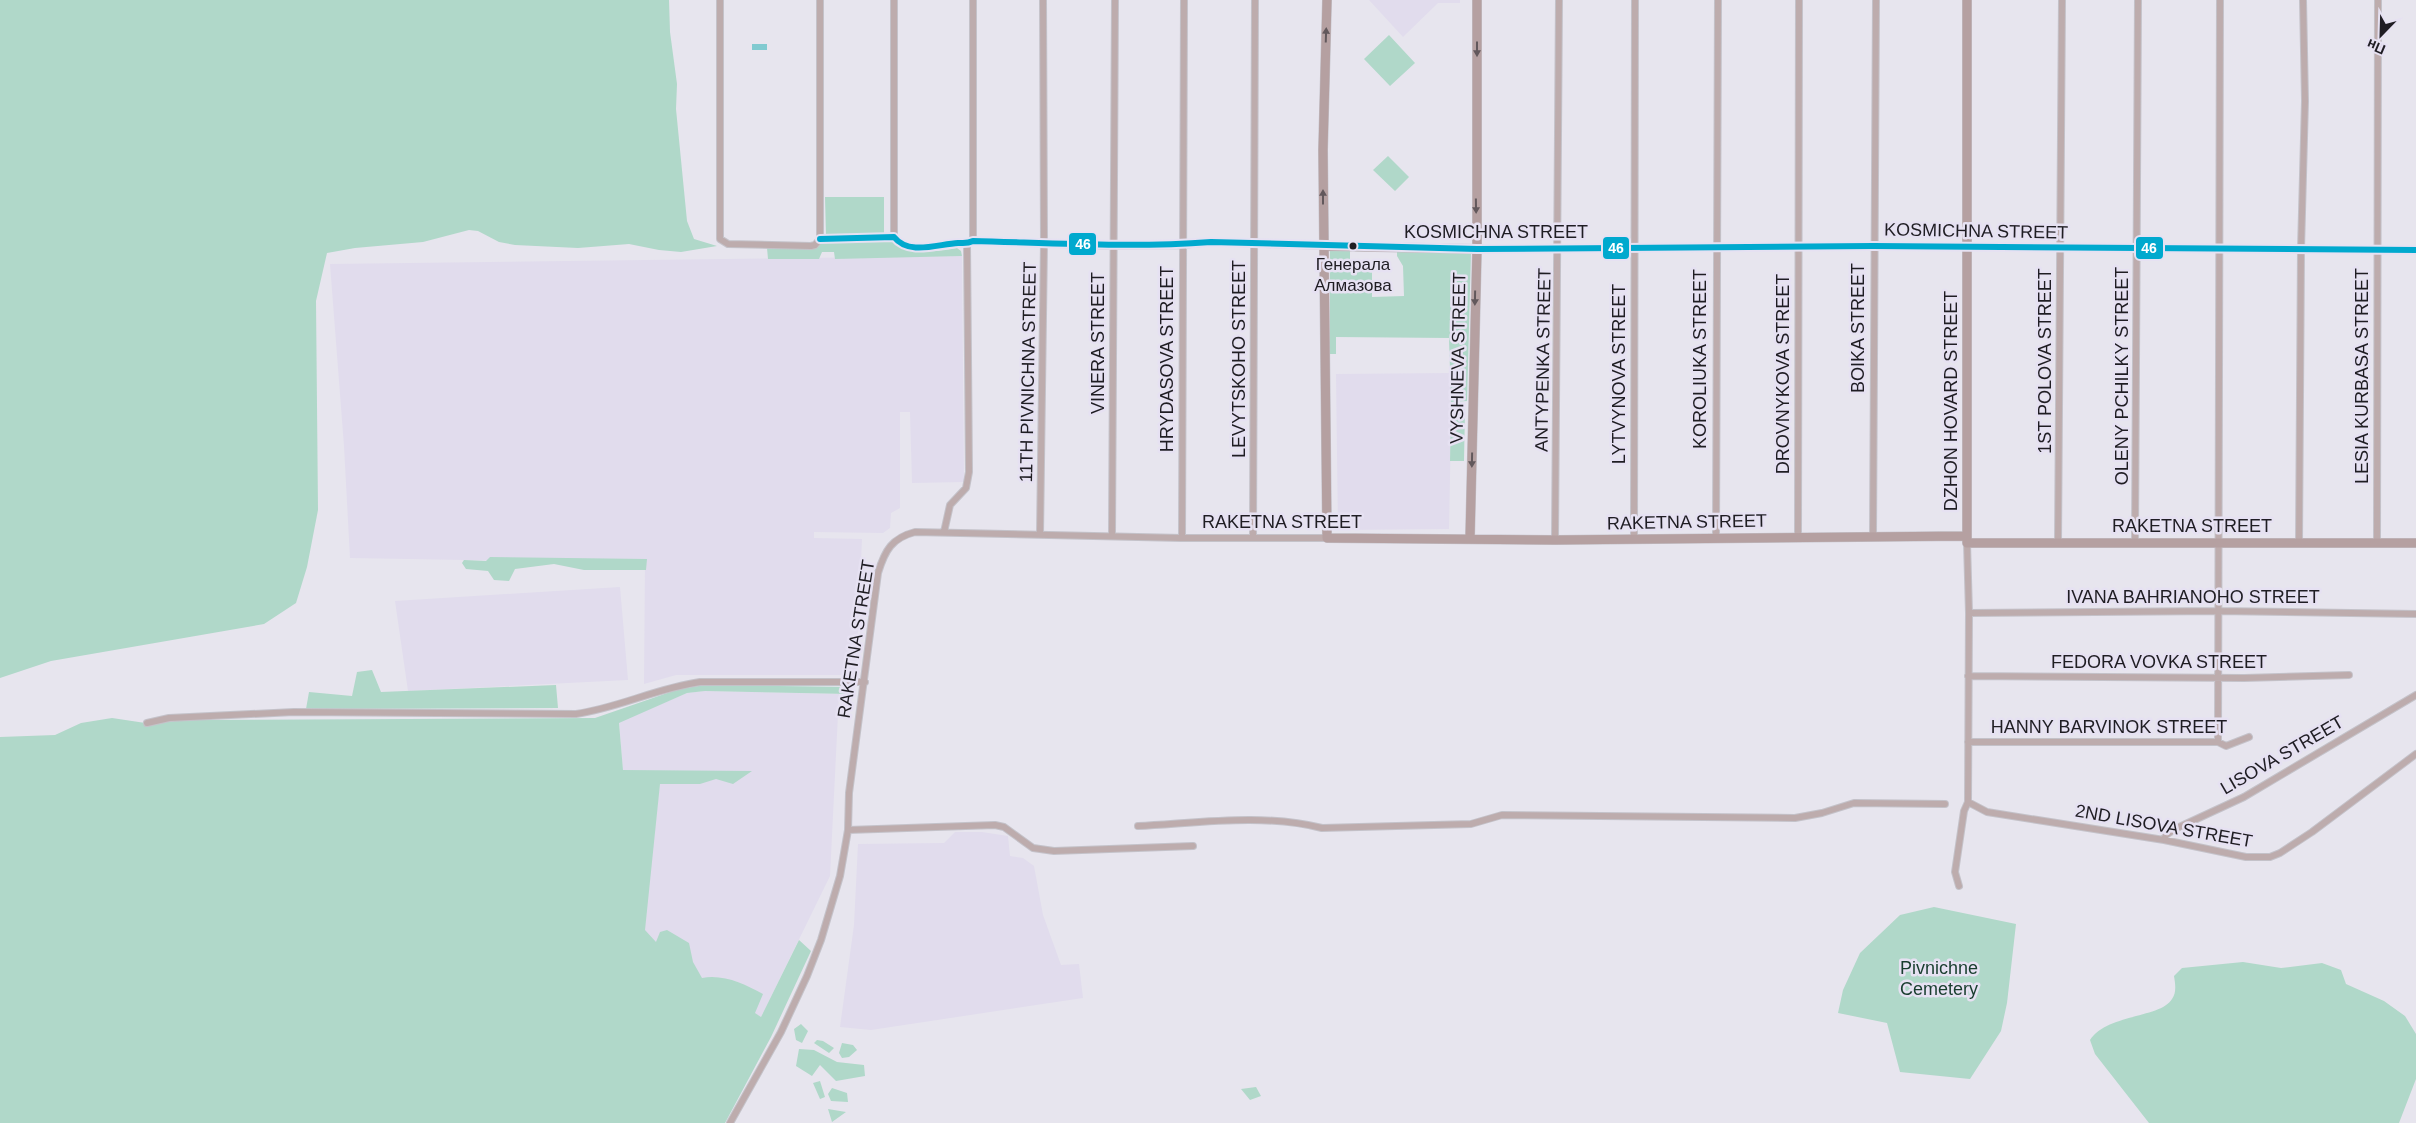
<svg xmlns="http://www.w3.org/2000/svg" width="2416" height="1123" font-family="Arial,sans-serif">
<rect width="100%" height="100%" fill="#e7e5ee"/>
<path fill="#e1dced" d="M1369,0H1460V3H1438L1403,37Z
M962,256L964,482L912,483L910,412H900V508L891,513L890,528L883,533L814,532V538L862,539L856,675H676L644,684L645,563L350,558L344,446L330,264Z
M1452,373L1449,529L1338,530L1336,374Z
M620,587L628,680L408,691L395,601Z
M705,691L839,694L830,876L761,1017L689,978L644,930L661,772L623,770L619,722L687,693Z
M955,832H982L1008,836L1010,856L1023,858L1034,866L1043,915L1061,965L1079,964L1083,998L871,1030L840,1027L854,925L858,844L944,843Z"/>
<path fill="#b0d8c9" d="M0,0H669L670,32L677,84L676,109L687,221L694,239L717,246L681,252L659,250L629,244L578,248L515,245L499,242L478,231L469,230L423,242L355,248L327,253L316,301L318,510L307,567L296,603L264,624L51,661L0,678Z
M1389,35L1415,63L1390,86L1364,59Z
M1388,156L1409,177L1395,191L1373,170Z
M825,197H884V236L826,235Z
M888,239C910,255 931,253 957,248L961,251L962,256L835,259L834,252H822L819,259H768L767,248L813,249L824,241Z
M1330,250L1350,251V265H1372V297L1404,296L1403,266L1397,256V251L1471,253L1467,401L1451,402L1449,338L1336,337V354H1330Z
M1451,409H1465L1464,461H1450Z
M490,557L647,559L646,570H584L554,564L515,569L509,581L494,580L488,571L466,569L462,563L464,560L486,561Z
M372,670L381,692L556,685L558,708L306,709L309,692L352,696L357,672Z
M705,685L849,687V694L705,691L687,693L619,723L623,770L752,771L733,784L716,779L700,784H660L645,930L656,942L660,932L667,930L689,943L693,962L702,978C724,974 744,984 763,994L755,1013L761,1017L799,940L811,951L771,1037L725,1123H0V737L55,735L81,723L112,718L152,724L182,720L595,718L679,689Z
M1934,907L2016,924L2007,1003L2001,1031L1970,1079L1900,1072L1887,1023L1838,1013L1843,990L1860,953L1900,915Z
M2243,962L2281,968L2322,963L2341,970L2346,984L2384,1001L2405,1016L2416,1034V1079L2399,1123H2149L2095,1054L2090,1040C2107,1014 2161,1018 2172,999C2177,992 2175,983 2174,976L2182,968Z
M801,1024L808,1031L802,1043L796,1040L794,1029Z
M817,1040L823,1041L834,1048L829,1053L814,1043Z
M842,1043L853,1045L857,1050L849,1057L842,1058L839,1053Z
M799,1049L814,1050L837,1062L864,1065L865,1076L836,1081L820,1065L812,1076L796,1066Z
M820,1081L825,1097L820,1099L813,1083Z
M1256,1087L1261,1096L1250,1100L1241,1089Z
M832,1088L847,1093L848,1102L831,1101L828,1094Z
M828,1109L846,1112L832,1122Z"/>
<path fill="#81cad0" d="M752,44H767V50H752Z"/>
<g fill="none" stroke-linecap="round" stroke-linejoin="round">
<g stroke="#c4c2c9" stroke-width="8">
<path id="street" d="M720,0V239L728,244L811,246L815,245L820,239V0
M894,237V0
M820,239L894,237C909,256 938,244 958,243C964,243 967,244 973,241L1113,246L1182,245L1211,242L1324,246
M973,241V0
M1477,249L1873,246L2416,250
M944,532L950,505L966,488L969,472L967,244
M1040,535L1044,243L1043,0
M1112,536L1115,0
M1716,537L1718,0
M1798,537L1799,0
M1873,537L1876,0
M1182,538L1184,0
M1253,538L1255,0
M1634,538L1635,0
M1555,540L1559,0
M2377,541L2378,0
M2058,543L2062,0
M2135,543L2138,0
M2299,543L2301,249L2305,101L2303,0
M1969,613L2218,611L2416,614
M1968,676L2244,678L2349,675
M147,723L169,718L294,712L576,714C618,708 657,688 700,682H865
M1968,742H2218L2226,746L2249,737
M2218,742L2220,0
M1968,802L1987,812L2164,840L2246,857H2270L2280,853L2312,832L2416,754
M1138,826C1198,823 1263,813 1322,828L1471,824L1502,815L1795,818L1822,813L1854,803L1945,804
M848,830L995,825L1004,827L1033,848L1054,851L1193,846
M2164,840L2166,835L2175,829L2244,797L2416,695
M1959,886L1955,872L1964,811L1968,802L1969,613L1967,543
M730,1123L781,1032L807,976L821,940L840,876L848,830L849,793L878,573C885,550 892,538 915,532L1182,538H1327"/>
</g>
<g stroke="#c4c2c9" stroke-width="10">
<path id="secondary" d="M1327,0L1323,150L1327,538L1555,540L1967,536
M1967,0V543H2416
M1324,246L1477,249
M1470,538L1477,249V0"/>
</g>
<use href="#street" stroke="#bdacad" stroke-width="6"/>
<use href="#secondary" stroke="#b5a0a1" stroke-width="9"/>
<g stroke="#e6e1f2" stroke-width="10">
<path id="bus-1" d="M820,239L894,237C909,256 938,244 958,243C964,243 967,244 973,241C1052,243 1131,248 1211,242L1477,249L1873,246L2416,250"/>
</g>
<use href="#bus-1" stroke="#00a9ce" stroke-width="6"/>
</g>
<defs><path id="oneway-solid" d="M-6-.8H1V-3.2L6.5 0L1 3.2V.8H-6Z" transform="scale(1.25)"/></defs>
<g fill="#62585c">
<use href="#oneway-solid" transform="translate(1326 35) rotate(-88)"/>
<use href="#oneway-solid" transform="translate(1477 49) rotate(90)"/>
<use href="#oneway-solid" transform="translate(1323 197) rotate(-90)"/>
<use href="#oneway-solid" transform="translate(1476 206) rotate(89)"/>
<use href="#oneway-solid" transform="translate(1475 298) rotate(91)"/>
<use href="#oneway-solid" transform="translate(1472 460) rotate(91)"/>
</g>
<circle fill="#1f1d23" stroke="#e6e1f2" stroke-width="2" cx="1353" cy="246" r="4.5"/>
<g text-anchor="middle" dominant-baseline="central" stroke-width="5" stroke-linejoin="round" paint-order="stroke">
<g font-size="17" fill="#1f1d23" stroke="#e6e1f2">
<text x="1353" y="264">Генерала<tspan x="1353" dy="21">Алмазова</tspan></text>
</g>
<g font-size="18" fill="#1f1d23" stroke="#e6e1f2">
<text transform="translate(1976 231) rotate(1)">KOSMICHNA STREET</text>
<text x="1496" y="232">KOSMICHNA STREET</text>
<text transform="translate(1858 328) rotate(-90)">BOIKA STREET</text>
<text transform="translate(1098 343) rotate(-90)">VINERA STREET</text>
<text transform="translate(1458 358) rotate(-89)">VYSHNEVA STREET</text>
<text transform="translate(1167 359) rotate(-90)">HRYDASOVA STREET</text>
<text transform="translate(1239 359) rotate(-90)">LEVYTSKOHO STREET</text>
<text transform="translate(1700 359) rotate(-90)">KOROLIUKA STREET</text>
<text transform="translate(1543 360) rotate(-89)">ANTYPENKA STREET</text>
<text transform="translate(2045 361) rotate(-90)">1ST POLOVA STREET</text>
<text transform="translate(1028 372) rotate(-89)">11TH PIVNICHNA STREET</text>
<text transform="translate(1619 374) rotate(-90)">LYTVYNOVA STREET</text>
<text transform="translate(1783 374) rotate(-90)">DROVNYKOVA STREET</text>
<text transform="translate(2122 376) rotate(-90)">OLENY PCHILKY STREET</text>
<text transform="translate(2362 376) rotate(-90)">LESIA KURBASA STREET</text>
<text transform="translate(1951 401) rotate(-90)">DZHON HOVARD STREET</text>
<text x="1282" y="522">RAKETNA STREET</text>
<text transform="translate(1687 522) rotate(-1)">RAKETNA STREET</text>
<text x="2192" y="526">RAKETNA STREET</text>
<text x="2193" y="597">IVANA BAHRIANOHO STREET</text>
<text transform="translate(856 639) rotate(-81)">RAKETNA STREET</text>
<text x="2159" y="662">FEDORA VOVKA STREET</text>
<text x="2109" y="727">HANNY BARVINOK STREET</text>
<text transform="translate(2282 755) rotate(-30)">LISOVA STREET</text>
<text transform="translate(2164 826) rotate(10)">2ND LISOVA STREET</text>
</g>
<g font-size="18" fill="#183d2e" stroke="#e6e1f2">
<text x="1939" y="968">Pivnichne<tspan x="1939" dy="21">Cemetery</tspan></text>
</g>
</g>
<g stroke="#e6e1f2" stroke-width="2">
<rect x="1068" y="232" width="29" height="24" rx="5" fill="#00a9ce"/>
<rect x="1602" y="236" width="28" height="24" rx="5" fill="#00a9ce"/>
<rect x="2135" y="236" width="29" height="24" rx="5" fill="#00a9ce"/>
</g>
<g font-size="14" text-anchor="middle" font-weight="bold" fill="#fff">
<text x="1083" y="249">46</text>
<text x="1616" y="253">46</text>
<text x="2149" y="253">46</text>
</g>
<g transform="translate(2381 35) rotate(203)" stroke="#e6e1f2" stroke-width="4" paint-order="stroke">
<path d="M0-4L9 19L0 12L-9 19Z" fill="#1f1d23"/>
<text y="-8" font-size="14" font-weight="bold" text-anchor="middle" fill="#1f1d23">Пн</text>
</g>
</svg>
